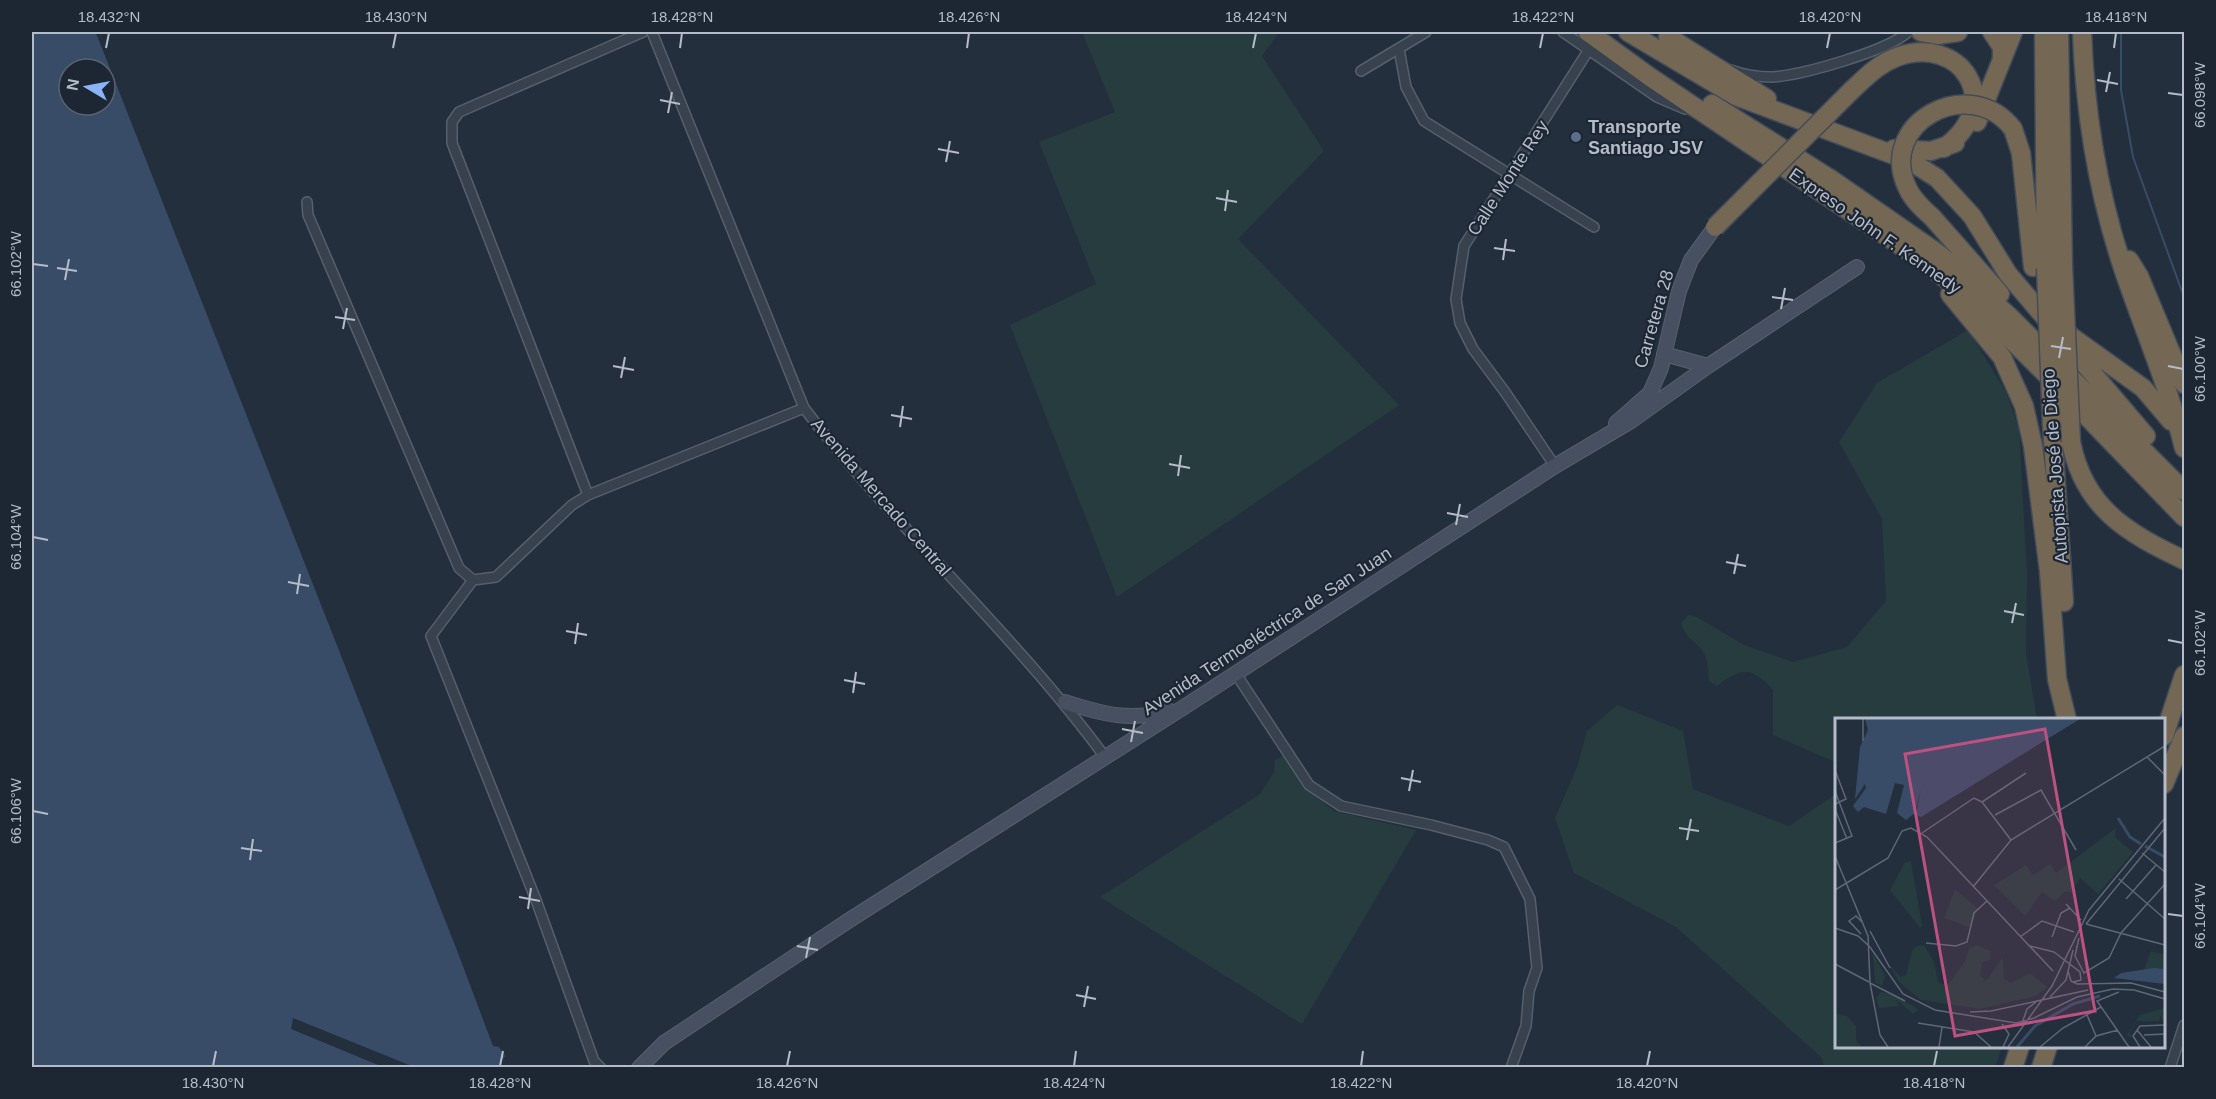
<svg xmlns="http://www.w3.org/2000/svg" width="2216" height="1099" font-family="Arial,sans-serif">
<rect width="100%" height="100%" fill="#242f3e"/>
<path fill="#263c3f" d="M1082,32H1279L1262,56L1324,151L1238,239L1399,405L1117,597L1010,325L1096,284L1039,142L1115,112Z
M1968,330L2006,392L2019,429L2027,573L2026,654L2037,719L1836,720V767L1835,762L1773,735V690C1751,666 1742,667 1717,686L1709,681C1708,671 1708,656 1701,649C1691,637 1687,640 1681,623L1688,615L1697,617L1744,645L1793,662L1847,647L1886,601L1882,519L1839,442L1877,383Z
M1617,705L1683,731L1693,789L1789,826L1836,794V1046L2002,1047L1995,1067H1824L1822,1058L1676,927L1574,873L1555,818L1577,767L1587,731Z
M1283,756L1302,786L1334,811L1416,830L1302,1024L1100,897L1260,794L1274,772L1275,760Z"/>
<path fill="#394c67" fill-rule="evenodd" d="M32,32H95L98,38L458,953L493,1046L499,1047L505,1056L498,1067H414L293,1018L291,1029L383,1067H32ZM69,69H105V105H69Z"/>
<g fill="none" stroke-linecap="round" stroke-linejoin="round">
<path stroke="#394c67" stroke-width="2" d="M2121,32V90L2133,157L2184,297"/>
<g stroke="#565f6c" stroke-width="12">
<path id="street" d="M652,32L804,408C897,530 1014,633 1105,757
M1563,32L1657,97L1685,109
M1399,49L1406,87L1424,121L1594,227
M1731,70C1744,75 1759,77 1772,77C1803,75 1887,51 1908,32
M1361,71L1426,32
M307,202L308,215L459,568L473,580L496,577L572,505L588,495L804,408
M1555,466L1505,392L1473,349L1460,323L1456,299L1464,246L1588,51
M588,495L452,143V122L459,112L643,32
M473,580L431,636L536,900L594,1061L601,1068
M1236,674L1309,785L1341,806L1431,825L1488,840L1504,847L1530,899L1537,968L1529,991L1526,1026L1511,1068
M2170,1068L2184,1025"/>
</g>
<g stroke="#565f6c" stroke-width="16">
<path id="secondary" d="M1664,354L1708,366
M1616,423L1650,393L1661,368L1679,291L1691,260L1715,227
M1065,702C1105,715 1129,721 1170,711
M639,1068L664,1043L851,919L1181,709L1555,466L1631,421L1708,366L1857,267"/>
</g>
<g stroke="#434c59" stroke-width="21">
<path id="highway" d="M1588,32L1650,77L1922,260L1964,293L2044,372L2184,517
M1628,32L1736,96L1910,161L1937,178L1972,216L2008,274L2146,436
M1921,32L1937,35L1958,32
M1992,32L2002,47V60
M2044,32L2046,268
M2059,32L2063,266
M2082,32C2085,115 2098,195 2125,274C2145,332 2169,388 2184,448
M1668,37L1767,99
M1852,90C1866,77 1878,64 1897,57C1960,34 2007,102 1944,148
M1712,104L1829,178L1940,255L2009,316L2184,491
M1977,122L2013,32
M2013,129L2021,153L2033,267
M1894,149L1931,151L1955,143
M1932,217L2000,294
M2129,260L2139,276L2184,384
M1950,294L2002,357L2024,406L2033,446L2049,571L2057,679L2067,720
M2069,335L2143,388L2171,421
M2052,425L2064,602
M2071,442C2084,508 2127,533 2184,560
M2164,736L2184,675
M2164,784L2184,736
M2013,1068L2020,1046
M2041,1068L2048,1046"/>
</g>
<use href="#street" stroke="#38414e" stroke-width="9"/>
<use href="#secondary" stroke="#465061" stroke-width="14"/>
<use href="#highway" stroke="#746855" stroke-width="18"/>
<g stroke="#434c59" stroke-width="21" stroke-linecap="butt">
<path id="highway-bridge" d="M1932,217C1923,209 1913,200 1908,189C1875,124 1969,72 2013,129
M1715,227L1852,90
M2063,266L2071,442
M2046,268L2052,425"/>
</g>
<use href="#highway-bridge" stroke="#746855" stroke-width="18"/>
</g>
<path fill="none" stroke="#b4bcc9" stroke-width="2" d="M106,48L109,33M393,48L396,33M680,48L682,33M967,48L969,33M1253,48L1256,33M1540,48L1543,33M1827,48L1830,33M2114,48L2116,33M2097,80L2118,84M2106,92L2110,72M2168,93L2183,95M660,100L680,104M668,113L672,92M938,149L959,153M946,162L950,141M1216,198L1237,202M1225,211L1228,190M1494,248L1515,251M1503,260L1506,239M33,264L48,266M57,268L77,271M65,280L69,259M1772,297L1793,300M1781,309L1785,288M335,317L355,320M343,329L347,308M2051,346L2071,349M2059,358L2063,337M613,366L634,370M2168,366L2183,369M621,378L625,357M891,415L912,419M900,427L903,406M1169,464L1190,468M1178,476L1181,455M1447,513L1468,517M1456,525L1460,504M33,537L48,540M1726,562L1746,566M1734,574L1738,554M288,582L309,586M297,594L300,574M2004,611L2024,615M2012,623L2016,603M566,631L587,635M2168,640L2183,643M575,644L578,623M844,680L865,684M853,693L856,672M1122,729L1143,733M1131,742L1135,721M1401,778L1421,782M1409,791L1413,770M33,811L48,814M1679,828L1699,831M1687,840L1691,819M241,848L262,851M250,860L253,839M519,897L540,901M528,909L531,888M2168,914L2183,916M797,946L818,950M806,958L810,937M1076,995L1096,999M1084,1007L1088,986M213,1066L216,1051M500,1066L503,1051M787,1066L790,1051M1074,1066L1076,1051M1361,1066L1363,1051M1647,1066L1650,1051M1934,1066L1937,1051"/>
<circle fill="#5c6f8a" stroke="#1d2633" stroke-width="2" cx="1576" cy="137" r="6"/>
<g text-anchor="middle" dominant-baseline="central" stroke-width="4.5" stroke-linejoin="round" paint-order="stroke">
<g font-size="18" font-weight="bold" fill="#b4bcc9" stroke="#1d2633" text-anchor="start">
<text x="1588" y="127">Transporte<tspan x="1588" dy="21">Santiago JSV</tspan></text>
</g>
<g font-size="18" fill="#b4bcc9" stroke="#1d2633">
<text transform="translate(1508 178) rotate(-57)">Calle Monte Rey</text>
<text transform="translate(1875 231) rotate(35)">Expreso John F. Kennedy</text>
<text transform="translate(1654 319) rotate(-74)">Carretera 28</text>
<text transform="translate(2055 466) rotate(-94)">Autopista José de Diego</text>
<text transform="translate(881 497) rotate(49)">Avenida Mercado Central</text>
<text transform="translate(1267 631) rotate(-33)">Avenida Termoeléctrica de San Juan</text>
</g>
</g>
<g transform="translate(1835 718)">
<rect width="330" height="330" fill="#242f3e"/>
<path d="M281,110L280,119L298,134L263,176L245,160L236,175L231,173L220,183L207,174L190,198L159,167L191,147L198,157L215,146L221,155ZM76,143L87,208L85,210L55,172L70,144ZM120,171L142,190L136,210L109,200ZM89,227L99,244L103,264L112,268L129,245L134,231L141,227L156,233L155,242L147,244L145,257L151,263L168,239L169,261L176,265L195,255L212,269L201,278L145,291L86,282L64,264L54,246L66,259L71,257L77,233L81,228ZM316,233L330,237V251L309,252ZM38,235L50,258L47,268L40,265ZM46,274L60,277L83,291L78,296L61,281L64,288L44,290L41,280ZM330,290V302L327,303L326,297L324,303H302L294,315L297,318L293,319L292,317L305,297ZM0,296L12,298L21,308V322L26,329H0Z" fill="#263c3f"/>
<path d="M30,1H245L86,99L81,97L86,71L80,95L71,102L62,95L69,67L60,65L51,96L29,89L23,94L18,88L31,70L30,66L20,81L25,29L33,12ZM319,250L330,251V266L279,260L286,255Z" fill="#394c67"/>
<path fill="none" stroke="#394c67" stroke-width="3" d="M283,100L295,119L306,126M310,128L330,139M182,329L200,308L238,286L265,278"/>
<path fill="none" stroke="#5e6776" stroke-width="1.5" d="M28,1V23M312,39L330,57M0,52L11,81L0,86M0,73L17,118L0,125M0,91L12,121M160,97L206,72L241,132M87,115L139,80L147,84M176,122L147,84L191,55M307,135L330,154M0,138L33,218L35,265L70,283M284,161L330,201M138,169L176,122L330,28M0,172L53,140L67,113L76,110L92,119L218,253M291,181L321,147M231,186L246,202M251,206L330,110M251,206L330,227M0,210L23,218L35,229L68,276L100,292L181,305L199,300L242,279L278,271L299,272L330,281M35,213L55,250M26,216L14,203L21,198L27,204M185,219L207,203L239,214M217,219L226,195L235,190M244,220L240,238L249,255L274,240L286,215L330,166M91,225L121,228L132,224L139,195L152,183M195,228L219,234M219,234L245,254L246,262L238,264M0,246L34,264M233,253L236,263L242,266L296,265L330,274M35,265L45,317L53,329M284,274L262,283L294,329M215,279L231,262L238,232M135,294L156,293L253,272M252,297L261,318M83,305L139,314L156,329M167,306L174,316L168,329M186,308L192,291L201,284M302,312L316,329M309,317L330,316M104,329L107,309M173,329L217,268L254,192L330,100M205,329L228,310L266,289M250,329L261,318L283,312M305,329L298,318L305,308L330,307"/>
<path fill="#bd5182" fill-opacity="0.15" stroke="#bd5182" stroke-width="3" d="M210,11L260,293L120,318L70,36Z"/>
<rect width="330" height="330" fill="none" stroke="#b4bcc9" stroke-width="3"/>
</g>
<rect width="2216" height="1099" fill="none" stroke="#1d2633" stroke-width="66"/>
<g transform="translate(87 87) rotate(280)"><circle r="28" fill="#1d2633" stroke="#59626f" stroke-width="1.5"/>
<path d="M0-4.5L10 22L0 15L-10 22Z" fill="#8ab4f8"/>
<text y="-9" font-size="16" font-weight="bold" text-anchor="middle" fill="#b4bcc9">N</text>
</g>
<rect x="33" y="33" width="2150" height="1033" fill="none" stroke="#b4bcc9" stroke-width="2"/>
<g font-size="15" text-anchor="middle" fill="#b4bcc9">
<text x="109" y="22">18.432°N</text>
<text x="396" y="22">18.430°N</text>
<text x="682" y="22">18.428°N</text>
<text x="969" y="22">18.426°N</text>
<text x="1256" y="22">18.424°N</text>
<text x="1543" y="22">18.422°N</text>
<text x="1830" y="22">18.420°N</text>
<text x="2116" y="22">18.418°N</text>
<text transform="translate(2200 95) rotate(-90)" y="5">66.098°W</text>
<text transform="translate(16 264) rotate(-90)" y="5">66.102°W</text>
<text transform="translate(2200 369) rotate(-90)" y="5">66.100°W</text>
<text transform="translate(16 537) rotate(-90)" y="5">66.104°W</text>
<text transform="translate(2200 643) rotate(-90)" y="5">66.102°W</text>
<text transform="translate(16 811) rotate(-90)" y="5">66.106°W</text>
<text transform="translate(2200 916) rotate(-90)" y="5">66.104°W</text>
<text x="213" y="1088">18.430°N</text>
<text x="500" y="1088">18.428°N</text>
<text x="787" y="1088">18.426°N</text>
<text x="1074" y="1088">18.424°N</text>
<text x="1361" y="1088">18.422°N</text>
<text x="1647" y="1088">18.420°N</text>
<text x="1934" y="1088">18.418°N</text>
</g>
</svg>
